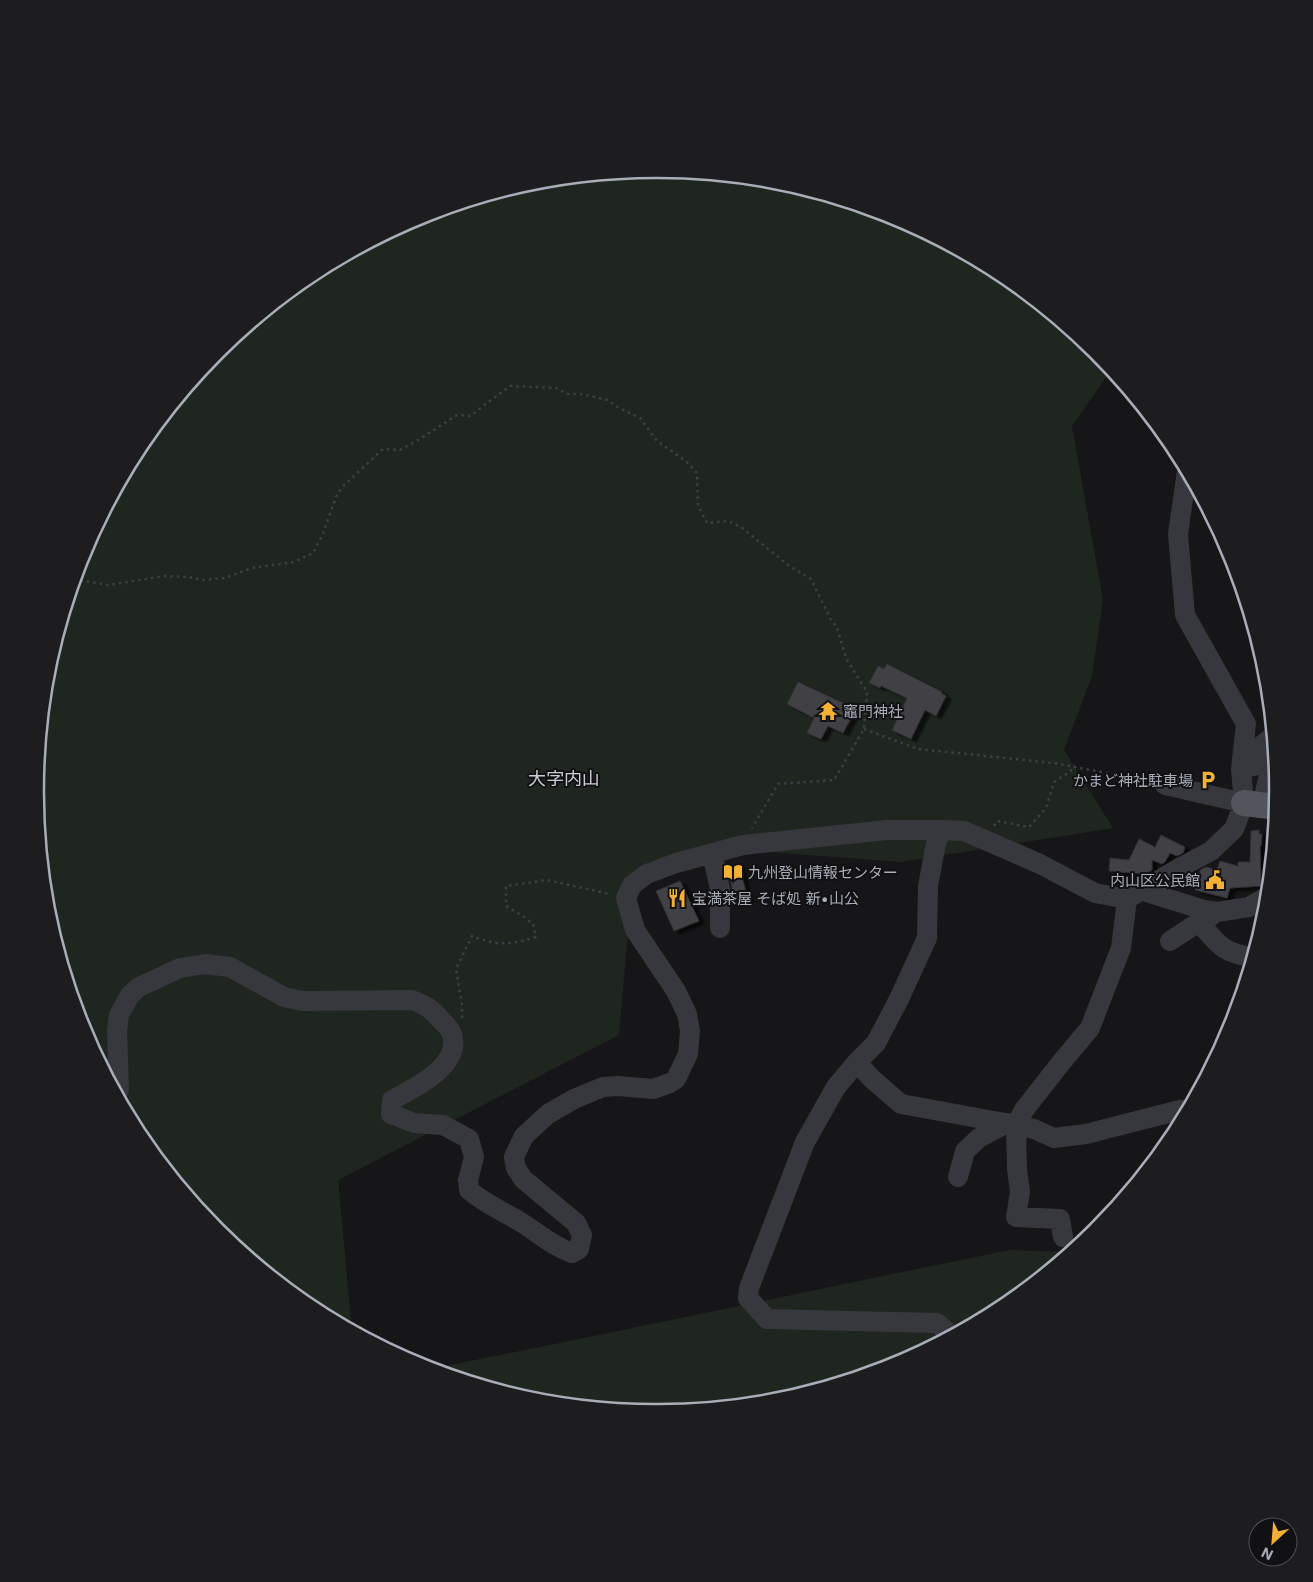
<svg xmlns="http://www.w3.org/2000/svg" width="1313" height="1582" font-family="Inter,'Noto Sans JP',sans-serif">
<defs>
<filter id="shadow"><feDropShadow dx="5.5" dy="3" stdDeviation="1" flood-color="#0009"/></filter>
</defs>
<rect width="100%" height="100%" fill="#161618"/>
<path fill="#1e261f" d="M657,170L778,182L895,217L1002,274L1096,352L1111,370L1072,426L1103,600L1092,676L1064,750L1113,828L900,862L769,852L716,842L678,853L633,875L619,1035L338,1180L352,1330L311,1308L217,1230L140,1136L82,1029L47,912L35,791L47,669L82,553L140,445L217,351L311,274L419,217L536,181Z
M1010,1250L1070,1252L1002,1308L894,1365L777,1401L656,1412L535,1400L430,1369C624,1331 817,1289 1010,1250Z"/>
<path fill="#404145" stroke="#303034" filter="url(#shadow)" d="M887,664L942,692L941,693L946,696L936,716L925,710L911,739L892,730L907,698L881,686L880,688L869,683L878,666L884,669Z
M798,682L856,709L843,733L828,726L821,739L807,733L814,718L787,704Z
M1259,830V834H1262L1261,846H1260L1261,886L1230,888L1227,898L1195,890L1200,870L1206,867L1217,870L1220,861L1238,866V862H1250L1251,831Z
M1161,835L1185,847L1183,853L1177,856L1170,853L1165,862L1162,864L1152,860V870L1145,874L1109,871L1110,858L1129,860L1139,839L1155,847Z
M739,864L748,900L732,903V887L727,867Z
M680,881L699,921L674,931L656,891Z"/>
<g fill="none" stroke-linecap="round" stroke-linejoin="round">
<path stroke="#3d3f44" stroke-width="2.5" stroke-dasharray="2.5 4" stroke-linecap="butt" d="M74,581L77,580L108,585L165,576L189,577L202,580L225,578L252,568L294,562L313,553L322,536L336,497L342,487L383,449L400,450L418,440L457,415L470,416L510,386L556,388L568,394H582L607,400L619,408L640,418L657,441L687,462L697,473L698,506L707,523L728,521L741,527L788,565L811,579L831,620L837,627L846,658L867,692L864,729L834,780L778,784L752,828
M864,729L918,749L1054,763L1149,781
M994,826L997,821L1029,827L1046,808L1054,782L1071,771L1070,766
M462,1018V1005L456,969L472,936C496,946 511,945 536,937L533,924L523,916L506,906V886L547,880L610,894"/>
<path stroke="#37383d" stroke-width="20" d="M1243,761L1273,736
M1241,769L1257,765L1268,757L1271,767L1262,804
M1165,785L1244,803
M942,830L936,843L928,886L927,938L899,999L876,1043L857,1062L836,1087L805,1142L749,1288L748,1298L767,1319L937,1323L951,1335
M712,853L720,889V928
M1140,890L1204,910L1217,912L1249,907L1268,896
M1199,922C1218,944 1222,953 1252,957
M1170,941L1199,922L1211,916
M857,1062L871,1078L901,1104L1016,1125L1034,1129L1054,1138L1086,1134L1180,1110H1188
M117,1094L119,1089L117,1031L119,1015L130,995L139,987L180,968L205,964L230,967L284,997L302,1001L412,1000C428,1006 431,1009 443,1022C446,1025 451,1030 452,1034C462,1066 414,1088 392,1100L391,1114L414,1123L443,1125L469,1139L474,1157L468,1180L469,1190C484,1203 502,1211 519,1221C537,1232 552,1246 572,1253L579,1249L582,1235L576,1223L523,1179L516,1168L514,1157L524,1136L548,1114L574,1099L603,1087L618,1086L653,1089L670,1083L676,1079L688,1054L690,1031L687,1014L676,991L635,930L626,898L632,885L647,874L676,863L743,845L887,830H942L964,831L985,840L1040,864L1095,893L1127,899L1179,868L1211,851L1234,829L1244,803L1241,769L1246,724L1185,615L1178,534L1187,471
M958,1177L965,1151L979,1138L1007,1123
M1063,1237L1060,1219L1016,1217L1020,1192L1017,1169L1016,1125L1024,1110L1060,1064L1090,1028L1121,948L1127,899"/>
<path stroke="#53555c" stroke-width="26" d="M1244,803L1276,807"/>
</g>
<defs>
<g id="temple-bare" transform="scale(1.5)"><path d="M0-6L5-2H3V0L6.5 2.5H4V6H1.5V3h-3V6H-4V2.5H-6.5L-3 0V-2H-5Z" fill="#f2b134" stroke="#111113" stroke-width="2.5" paint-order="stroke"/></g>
<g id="parking-bare" transform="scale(1.5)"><path d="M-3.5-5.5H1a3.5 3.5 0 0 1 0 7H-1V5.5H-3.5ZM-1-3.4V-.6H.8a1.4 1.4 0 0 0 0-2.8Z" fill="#f2b134" stroke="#111113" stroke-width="2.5" paint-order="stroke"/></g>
<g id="library-bare" transform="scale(1.5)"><path d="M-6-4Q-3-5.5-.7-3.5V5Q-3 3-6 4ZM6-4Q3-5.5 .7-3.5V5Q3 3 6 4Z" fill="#f2b134" stroke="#111113" stroke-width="2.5" paint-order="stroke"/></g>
<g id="civic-bare" transform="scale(1.5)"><path d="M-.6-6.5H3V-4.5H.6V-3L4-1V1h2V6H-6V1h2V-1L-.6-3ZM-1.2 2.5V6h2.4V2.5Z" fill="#f2b134" stroke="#111113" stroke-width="2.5" paint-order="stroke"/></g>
<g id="restaurant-bare" transform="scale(1.5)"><path d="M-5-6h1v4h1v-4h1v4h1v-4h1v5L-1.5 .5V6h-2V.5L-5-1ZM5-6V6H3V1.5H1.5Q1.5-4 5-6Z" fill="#f2b134" stroke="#111113" stroke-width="2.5" paint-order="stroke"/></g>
</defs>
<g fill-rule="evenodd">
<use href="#temple-bare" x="828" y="711"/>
<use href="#parking-bare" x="1208" y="780"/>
<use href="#library-bare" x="733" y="872"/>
<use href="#civic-bare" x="1215" y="880"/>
<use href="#restaurant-bare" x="677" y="898"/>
</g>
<g text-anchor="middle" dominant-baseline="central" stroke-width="4" stroke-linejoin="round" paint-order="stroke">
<g font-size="15" fill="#a8adb8" stroke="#111113" text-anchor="start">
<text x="843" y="711">竈門神社</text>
<text x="1193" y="780" text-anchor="end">かまど神社駐車場</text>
<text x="748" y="872">九州登山情報センター</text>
<text x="1200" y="880" text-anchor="end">内山区公民館</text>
<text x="692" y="898">宝満茶屋 そば処 新•山公</text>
</g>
<g font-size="18" fill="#c9ccd4" stroke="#111113">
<text x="564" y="778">大字内山</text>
</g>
</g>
<path d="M0 0H1313V1582H0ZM656 178H657A612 612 0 0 1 1269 790V792A612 612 0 0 1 657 1404H656A612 612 0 0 1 44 792V790A612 612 0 0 1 656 178Z" fill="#1d1d20" fill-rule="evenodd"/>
<path fill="none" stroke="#a8adb8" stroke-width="2.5" d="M656 178H657A612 612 0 0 1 1269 790V792A612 612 0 0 1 657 1404H656A612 612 0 0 1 44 792V790A612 612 0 0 1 656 178Z"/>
<g transform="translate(1273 1542) rotate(206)"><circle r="24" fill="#111113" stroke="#4d4f55"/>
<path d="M0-4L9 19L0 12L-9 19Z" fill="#f2b134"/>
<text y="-8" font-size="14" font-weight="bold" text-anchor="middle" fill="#a8adb8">N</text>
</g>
</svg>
